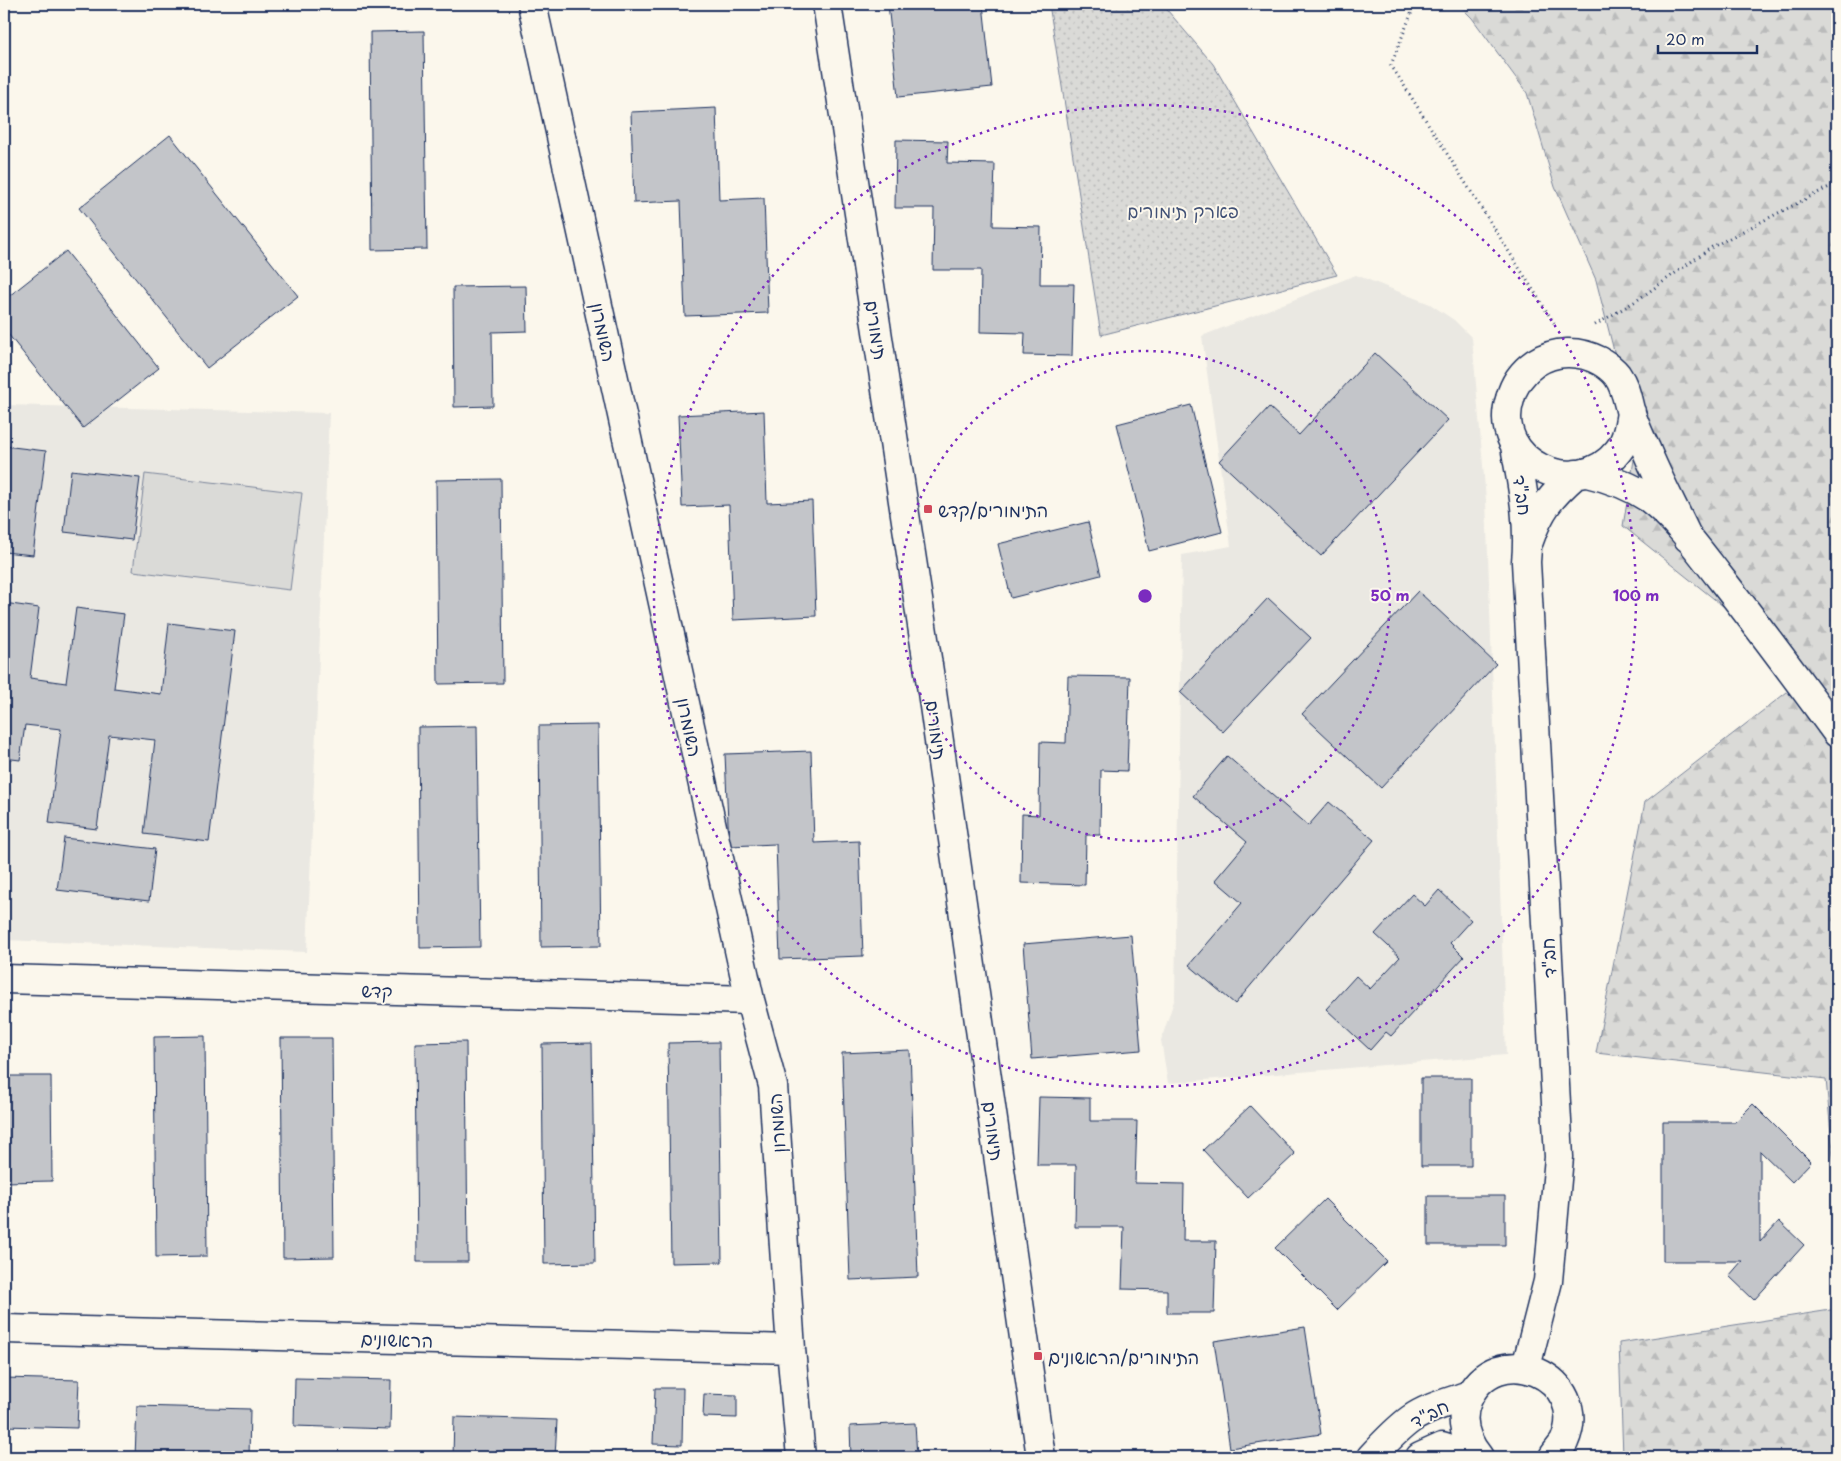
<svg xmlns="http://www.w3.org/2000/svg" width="1841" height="1461" font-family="'Playpen Sans','Playpen Sans Hebrew',sans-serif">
<defs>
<pattern id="forest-firs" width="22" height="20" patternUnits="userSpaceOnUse" patternTransform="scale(1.25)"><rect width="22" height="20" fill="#dadad7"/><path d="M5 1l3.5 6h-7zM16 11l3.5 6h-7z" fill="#babbbb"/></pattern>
<pattern id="park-dots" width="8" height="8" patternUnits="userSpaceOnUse" patternTransform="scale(1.25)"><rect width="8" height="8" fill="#dadad7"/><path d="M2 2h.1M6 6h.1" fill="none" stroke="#babbbb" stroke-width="1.8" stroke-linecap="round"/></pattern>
</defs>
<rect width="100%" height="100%" fill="#fbf7ec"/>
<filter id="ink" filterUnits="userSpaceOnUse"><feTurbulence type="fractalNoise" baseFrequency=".02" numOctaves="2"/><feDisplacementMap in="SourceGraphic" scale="10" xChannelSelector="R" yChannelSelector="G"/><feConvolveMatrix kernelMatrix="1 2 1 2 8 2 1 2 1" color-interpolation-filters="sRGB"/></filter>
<g filter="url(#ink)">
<path fill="#eae8e2" d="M1356,275L1430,304L1454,320L1472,338L1486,500L1506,1055L1168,1083L1161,1040L1175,998L1182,555L1231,546L1202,336Z
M4,405L329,413L307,952L4,940Z"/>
<path fill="#dadad7" stroke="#7a849a" d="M145,474L302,493L290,590L133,571Z"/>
<path fill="url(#forest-firs)" stroke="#7a849a" d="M1458,4H1837V1200L1826,1079L1596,1053L1645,802L1809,675L1623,526L1637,442L1596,280L1555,187L1527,93L1472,18Z
M1837,1309V1457H1623L1619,1343Z"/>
<path fill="url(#park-dots)" stroke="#7a849a" d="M1049,4H1162L1213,64L1337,275L1101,335Z"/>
<path fill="#c3c5c9" stroke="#1b2f5e" d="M888,4H983L992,87L898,97Z
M424,31L427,249L372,250L370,32Z
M716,108L719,200L764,198L768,313L685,316L681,201L634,203L631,112Z
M170,135L298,296L207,368L79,208Z
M896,140L948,141L947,163L995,164L993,226L1041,227L1040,284H1074L1072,356L1024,355L1025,333L980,332L981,270H933L934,208H895Z
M66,251L159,368L83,428L4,329V300Z
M526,286L527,331L492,332L493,406L454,407L453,287Z
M1375,353L1448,420L1321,556L1219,461L1269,407L1299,435Z
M1191,405L1222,532L1149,551L1117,424Z
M764,411L767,503L812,501L816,616L733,620L729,505L682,507L678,415Z
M4,446L46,451L33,555L4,552Z
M71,470L140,478L132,540L64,532Z
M501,479L503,683L438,684L436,480Z
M1088,522L1101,575L1011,598L998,544Z
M1418,591L1496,664L1381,788L1302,714Z
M1268,598L1311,638L1223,732L1180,692Z
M4,603L39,608L30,678L66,683L76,608L124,614L114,688L161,694L169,623L235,631L209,842L144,834L155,740L109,735L97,829L49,823L61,729L25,725L20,760L4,758Z
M1068,676L1130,677L1127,771L1101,770L1100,835H1086L1085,885L1021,883L1022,814L1039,815L1040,742L1066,743Z
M598,725L601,946L541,947L539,726Z
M477,726L480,947L420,948L418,727Z
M811,751L814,843L859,841L863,956L780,959L776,844L729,846L725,754Z
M1227,756L1308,826L1329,802L1374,840L1235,1004L1189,965L1242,903L1215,880L1247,842L1193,796Z
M64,838L155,849L149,901L57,890Z
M1439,890L1471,920L1450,943L1464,957L1391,1036L1386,1032L1370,1050L1326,1009L1356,976L1370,989L1400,957L1375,934L1412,894L1425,906Z
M1131,935L1141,1050L1032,1059L1023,944Z
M205,1036L207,1256L156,1257L154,1037Z
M281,1038H332L334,1257L283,1258Z
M466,1042L468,1262H417L415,1043Z
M719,1042L722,1262L671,1263L668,1043Z
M592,1043L595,1263L544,1264L542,1044Z
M910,1050L918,1277L850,1280L842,1053Z
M4,1076H51L52,1181L4,1182Z
M1421,1078H1471V1166H1421Z
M1039,1097L1090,1098V1121H1137L1135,1183L1184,1184L1183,1241H1216L1214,1313H1167V1290L1122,1289L1124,1227H1075L1076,1165H1037Z
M1753,1104L1811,1162L1792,1182L1760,1151V1242L1779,1221L1804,1245L1754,1300L1729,1276L1742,1261H1663V1122H1735Z
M1250,1106L1295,1154L1248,1198L1203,1150Z
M1428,1196H1505V1245H1428Z
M1325,1199L1387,1261L1337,1310L1275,1248Z
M1305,1327L1321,1434L1230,1448L1214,1341Z
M4,1378L79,1380L77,1428L4,1426Z
M295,1378L391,1380L390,1429L294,1426Z
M655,1388H683L682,1445L653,1444Z
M704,1394L737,1395V1418L703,1417Z
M137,1406L250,1409L249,1457H135Z
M454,1417L557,1420L555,1457H453Z
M915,1423L917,1457H851L850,1426Z"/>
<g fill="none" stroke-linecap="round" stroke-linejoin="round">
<g stroke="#1b2f5e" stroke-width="31">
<path id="minor" d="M532,4L750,1000L773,1086L791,1349L801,1457
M827,4L930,678L1041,1457
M1631,412C1629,425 1627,440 1618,451C1577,503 1490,462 1510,399C1514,383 1522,372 1535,363C1555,350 1579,350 1600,361C1605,364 1613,370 1617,375C1625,386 1627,398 1630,410C1634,423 1640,437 1646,449C1658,479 1674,508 1688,538
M1515,446C1522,485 1530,522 1526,562L1559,1157L1548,1281L1526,1367
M1587,473C1609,478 1631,486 1650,499C1677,520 1697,548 1718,575C1759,627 1798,680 1837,733
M1529,541C1540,509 1551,496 1576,474
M4,979L750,1000
M4,1329L791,1349
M1371,1457C1383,1444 1397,1429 1411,1419C1428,1407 1450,1402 1469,1395
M1420,1457L1442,1447L1474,1457
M1479,1457C1466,1441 1459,1421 1467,1401C1495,1334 1593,1377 1564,1442C1561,1447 1556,1452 1553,1457"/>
</g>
<path stroke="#1b2f5e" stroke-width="3" stroke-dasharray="1 4" stroke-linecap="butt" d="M1415,4L1391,65L1554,323
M1595,325L1636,301L1712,247L1837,183"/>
<use href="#minor" stroke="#fbf7ec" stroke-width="28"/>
</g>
</g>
<g fill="none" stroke="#7b2cbf" stroke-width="2.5" stroke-dasharray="2.5 5">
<circle cx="1145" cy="596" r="245"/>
<circle cx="1145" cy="596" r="491"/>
</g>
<g fill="#d1495b" stroke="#fbf7ec" stroke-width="2">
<rect x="923" y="504" width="10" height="10" rx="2.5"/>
<rect x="1033" y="1351" width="10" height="10" rx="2.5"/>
</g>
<g text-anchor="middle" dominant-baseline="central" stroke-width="4" stroke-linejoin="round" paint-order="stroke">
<g font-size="18" fill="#415176" stroke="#fbf7ec">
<text x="1183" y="210">פארק תימורים</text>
</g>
<g font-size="18" fill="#1b2f5e" stroke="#fbf7ec">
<text transform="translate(877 330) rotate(81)">תימורים</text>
<text transform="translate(604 332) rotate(78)">השומרון</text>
<text transform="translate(1523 495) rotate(82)">חב"ד</text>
<text transform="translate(690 727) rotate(78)">השומרון</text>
<text transform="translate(937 730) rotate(82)">תימורים</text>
<text transform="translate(1548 958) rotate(-93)">חב"ד</text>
<text transform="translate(377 990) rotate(2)">קדש</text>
<text transform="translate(776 1123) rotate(-94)">השומרון</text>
<text transform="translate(994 1131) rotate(82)">תימורים</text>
<text transform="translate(397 1339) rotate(2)">הראשונים</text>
<text transform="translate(1429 1413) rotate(-27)">חב"ד</text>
</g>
<g font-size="18" fill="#1b2f5e" stroke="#fbf7ec" text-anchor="start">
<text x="938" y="509">התימורים/קדש</text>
<text x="1048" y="1356">התימורים/הראשונים</text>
</g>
</g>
<circle cx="1145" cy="596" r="8" fill="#7b2cbf" stroke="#fbf7ec" stroke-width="2.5"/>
<g font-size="15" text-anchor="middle" font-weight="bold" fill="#7b2cbf" stroke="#fbf7ec" stroke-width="4" stroke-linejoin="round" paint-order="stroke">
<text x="1390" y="601">50 m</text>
<text x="1636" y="601">100 m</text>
</g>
<rect width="1841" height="1461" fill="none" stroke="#fbf7ec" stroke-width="20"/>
<rect x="10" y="10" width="1821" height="1441" fill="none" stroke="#1b2f5e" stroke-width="2" filter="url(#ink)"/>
<path d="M1658 45v8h99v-8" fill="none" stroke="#1b2f5e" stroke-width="2.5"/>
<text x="1666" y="45" font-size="15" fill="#1b2f5e" stroke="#fbf7ec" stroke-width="4" paint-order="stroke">20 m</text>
</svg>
